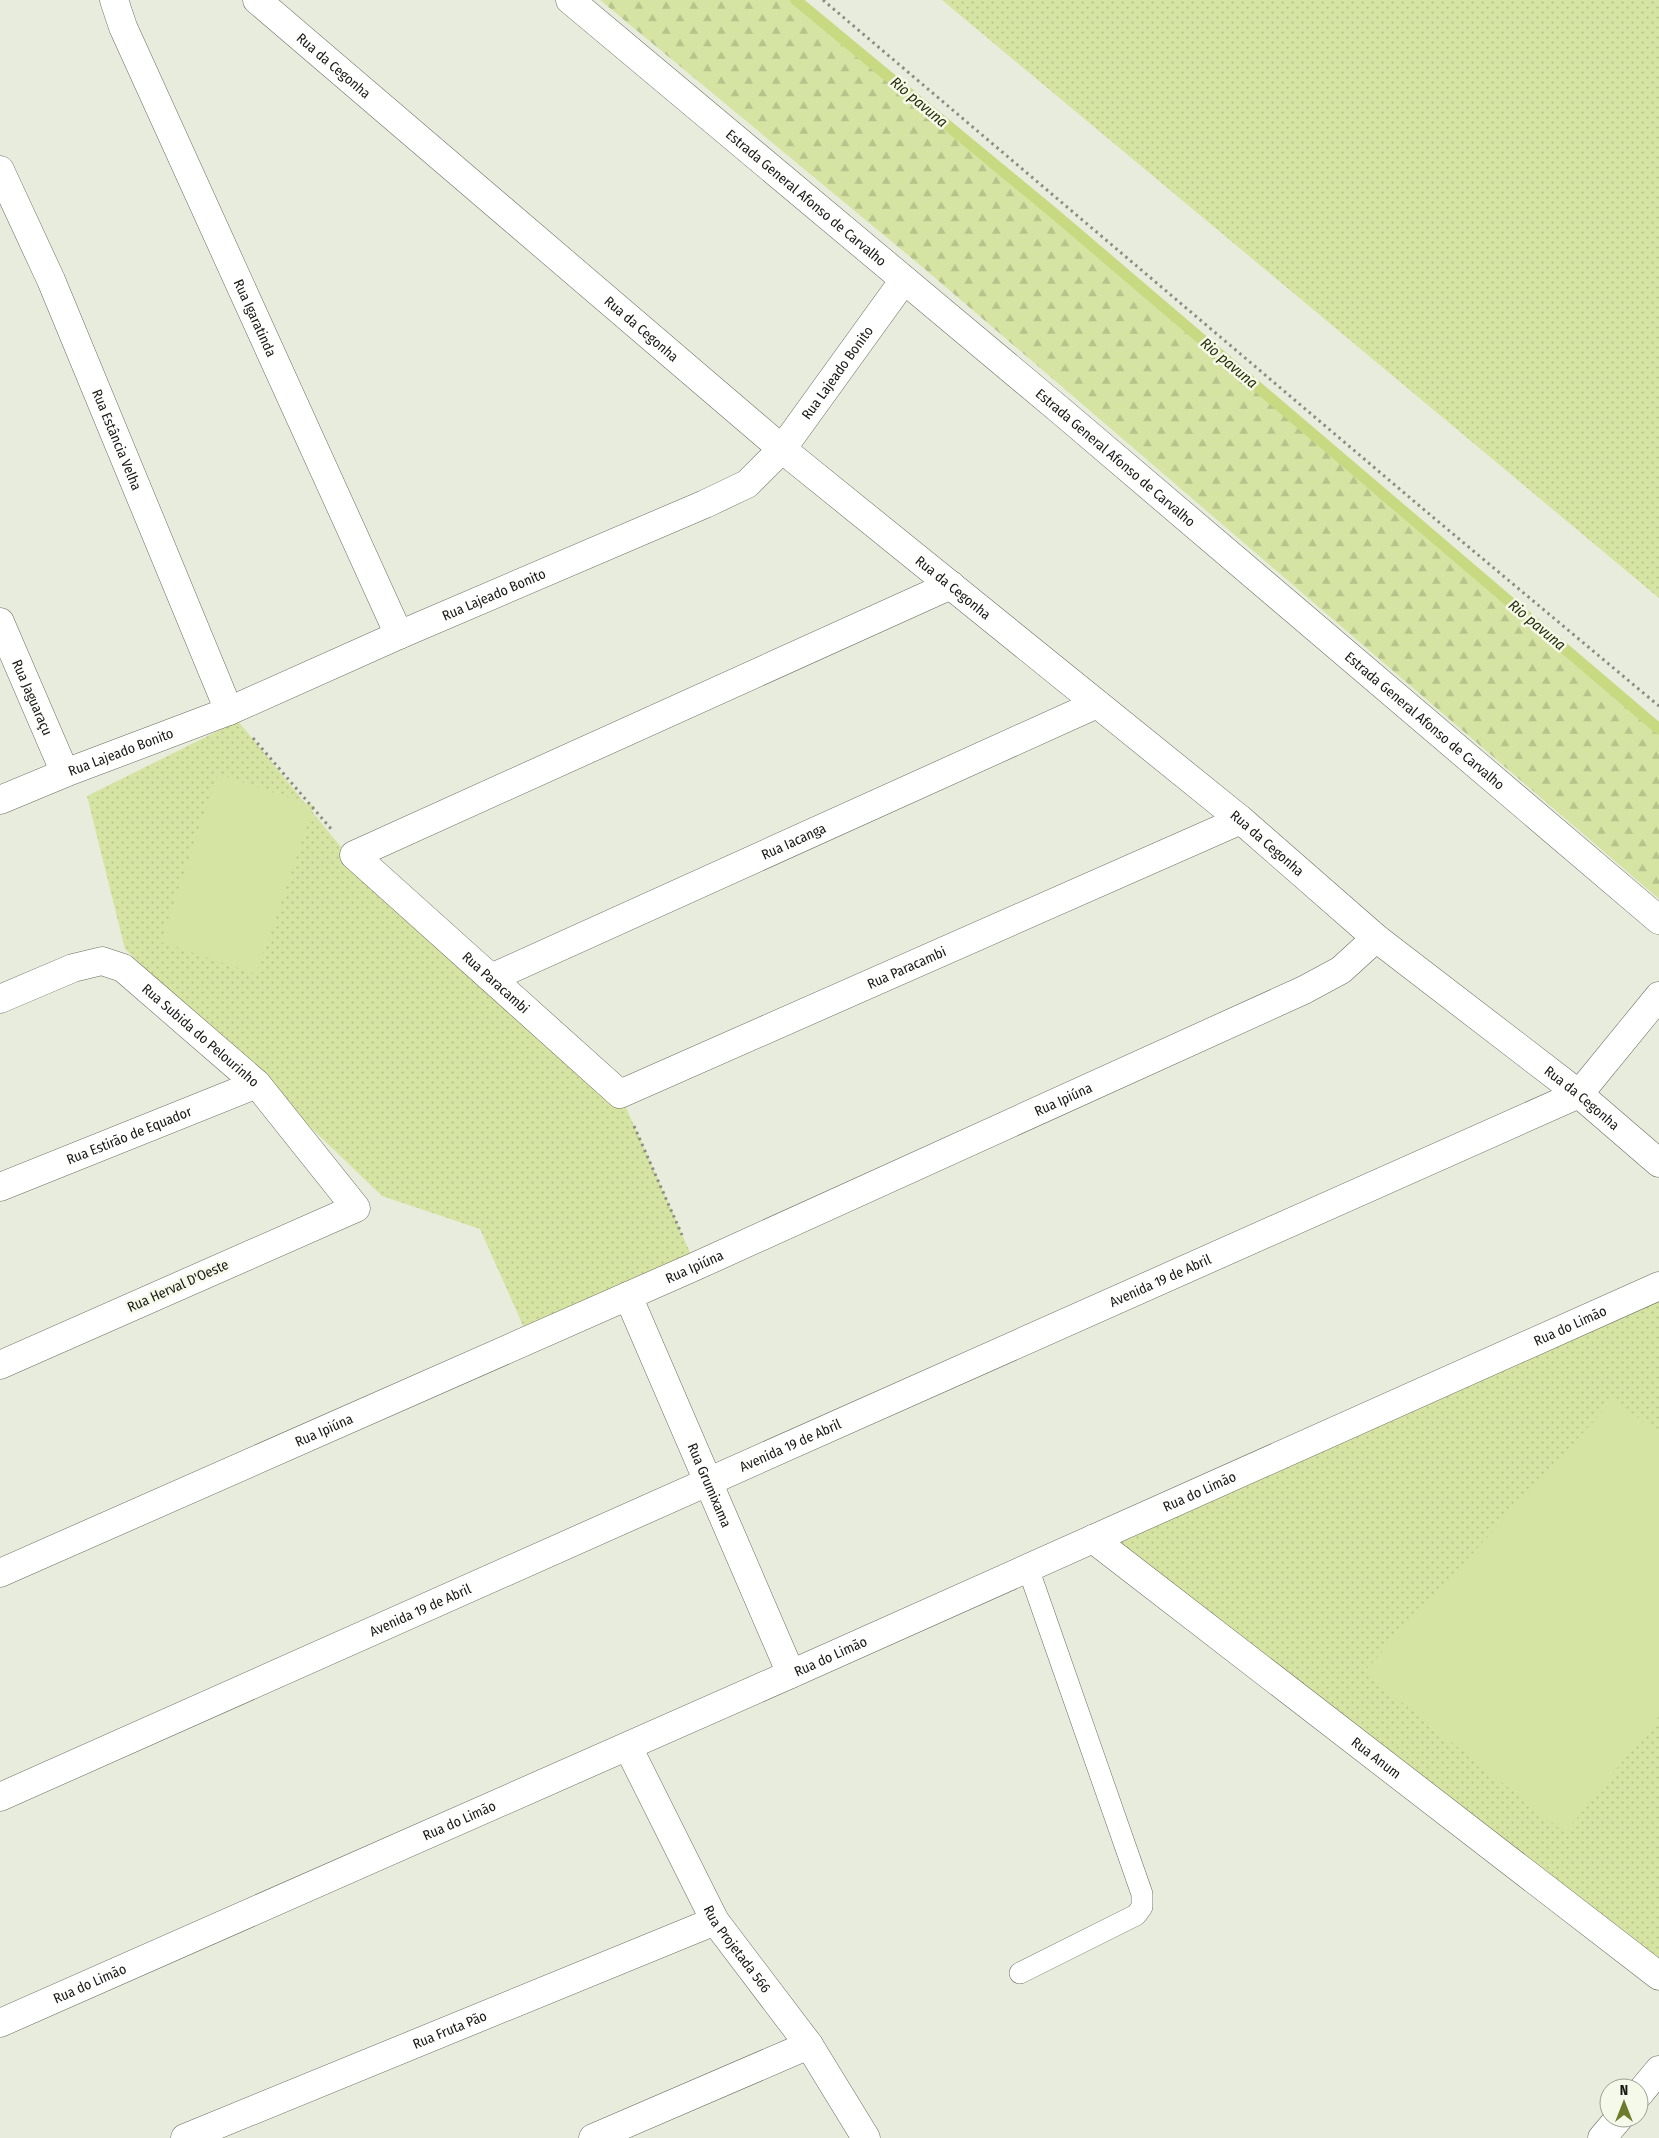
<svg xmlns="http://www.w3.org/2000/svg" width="1659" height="2138" font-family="'Fira Sans Condensed',sans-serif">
<defs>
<pattern id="grass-dots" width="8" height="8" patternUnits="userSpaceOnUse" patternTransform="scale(1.25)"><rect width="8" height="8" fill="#d5e4a2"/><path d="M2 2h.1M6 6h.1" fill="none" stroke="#b6c38b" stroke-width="1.8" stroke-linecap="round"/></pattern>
<pattern id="forest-firs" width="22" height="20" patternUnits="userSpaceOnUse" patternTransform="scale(1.25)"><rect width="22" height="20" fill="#d5e4a2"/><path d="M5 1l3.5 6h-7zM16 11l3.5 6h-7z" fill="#b6c38b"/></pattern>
</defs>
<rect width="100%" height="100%" fill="#e8ecdd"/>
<path fill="url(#grass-dots)" d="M942,0H1659V598Z
M238,721L350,858L620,1094L696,1266L529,1339L480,1229L382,1196L125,949L87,796Z
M1659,1295V1965L1116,1540Z"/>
<path fill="url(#forest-firs)" d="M600,0H797L1659,726V899L920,265Z"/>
<path fill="#d5e4a2" d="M218,774L314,806L256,974L161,942Z
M1614,1399L1659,1434V1716L1565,1833L1364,1672Z"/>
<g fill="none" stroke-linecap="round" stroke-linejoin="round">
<path stroke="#c7da82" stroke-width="11" d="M796,0L1056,215L1659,729"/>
<g stroke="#696c5f" stroke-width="22">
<path id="service" d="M1020,1973L1136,1915L1142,1907V1894L1028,1568"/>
</g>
<g stroke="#696c5f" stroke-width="29">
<g id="minor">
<path id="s1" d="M114,0L123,27L399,635"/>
<path id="s2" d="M257,0L782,449L1241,820L1376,938L1579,1094L1659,1163"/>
<path id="s3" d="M570,0L1061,411L1659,920"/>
<path id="s4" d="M0,170L51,280L229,711"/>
<path id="s5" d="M951,585L354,855L620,1094L1241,820"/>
<path id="s6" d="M0,622L65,773"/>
<path id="s7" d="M0,800L65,773L229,711L399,635L705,504L747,484L782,449L904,280"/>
<path id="s8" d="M491,978L1097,704"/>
<path id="s9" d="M0,999L73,968L102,961L123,968L257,1084L356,1208L0,1365"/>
<path id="s10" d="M0,1187L257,1084"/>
<path id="s11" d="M628,1296L791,1674"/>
<path id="s12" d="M1093,1539L1659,1976"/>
<path id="s13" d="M0,1573L696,1266L1304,990L1341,970L1376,938"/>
<path id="s14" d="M628,1747L715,1921L809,2045L866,2138"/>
<path id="s15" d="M0,1797L1579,1094L1659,996"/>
<path id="s16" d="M0,2023L791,1674L1659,1286"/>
<path d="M1639,2094L1659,2070"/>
<path id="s17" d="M185,2138L715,1921"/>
<path d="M593,2138L809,2045"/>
<path d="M1602,2138L1619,2118"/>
</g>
</g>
<path stroke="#8a8d83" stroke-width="3" stroke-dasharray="2.5 4" stroke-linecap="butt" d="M823,0L1422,508L1659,706
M253,738L332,830
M634,1126L682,1235"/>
<use href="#service" stroke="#fff" stroke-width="21"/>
<use href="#minor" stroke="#fff" stroke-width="28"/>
</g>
<g text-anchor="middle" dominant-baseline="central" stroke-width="5" stroke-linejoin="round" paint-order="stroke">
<g font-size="14" fill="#181914" stroke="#f5f9ea">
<text stroke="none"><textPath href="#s2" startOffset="101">Rua da Cegonha</textPath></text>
<text stroke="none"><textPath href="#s3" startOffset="308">Estrada General Afonso de Carvalho</textPath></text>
<text stroke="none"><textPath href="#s1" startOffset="348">Rua Igaratinda</textPath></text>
<text stroke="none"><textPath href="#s2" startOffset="506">Rua da Cegonha</textPath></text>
<text stroke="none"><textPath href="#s7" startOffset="955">Rua Lajeado Bonito</textPath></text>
<text stroke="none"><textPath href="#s4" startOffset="294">Rua Estância Velha</textPath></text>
<text stroke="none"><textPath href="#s3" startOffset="712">Estrada General Afonso de Carvalho</textPath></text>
<text stroke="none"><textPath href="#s2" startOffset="911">Rua da Cegonha</textPath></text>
<text stroke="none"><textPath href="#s7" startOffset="535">Rua Lajeado Bonito</textPath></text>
<text stroke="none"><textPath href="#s6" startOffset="82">Rua Jaguaraçu</textPath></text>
<text stroke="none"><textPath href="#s3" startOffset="1118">Estrada General Afonso de Carvalho</textPath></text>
<text stroke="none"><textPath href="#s7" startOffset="130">Rua Lajeado Bonito</textPath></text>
<text stroke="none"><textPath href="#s8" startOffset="332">Rua Iacanga</textPath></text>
<text stroke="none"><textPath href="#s2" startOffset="1316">Rua da Cegonha</textPath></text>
<text stroke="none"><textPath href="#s5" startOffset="1326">Rua Paracambi</textPath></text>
<text stroke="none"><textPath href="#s5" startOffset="846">Rua Paracambi</textPath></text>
<text stroke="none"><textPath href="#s9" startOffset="234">Rua Subida do Pelourinho</textPath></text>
<text stroke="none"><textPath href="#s2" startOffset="1721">Rua da Cegonha</textPath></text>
<text stroke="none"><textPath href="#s13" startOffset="1164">Rua Ipiúna</textPath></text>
<text stroke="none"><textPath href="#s10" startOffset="139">Rua Estirão de Equador</textPath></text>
<text stroke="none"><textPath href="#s13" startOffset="759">Rua Ipiúna</textPath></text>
<text stroke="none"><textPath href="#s15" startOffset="1270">Avenida 19 de Abril</textPath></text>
<text transform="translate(178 1286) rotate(-24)">Rua Herval D'Oeste</text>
<text stroke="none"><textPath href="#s16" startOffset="1718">Rua do Limão</textPath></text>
<text stroke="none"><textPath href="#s13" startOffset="354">Rua Ipiúna</textPath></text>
<text stroke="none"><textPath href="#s15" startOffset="865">Avenida 19 de Abril</textPath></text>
<text stroke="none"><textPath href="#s11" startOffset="206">Rua Grumixama</textPath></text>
<text stroke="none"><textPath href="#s16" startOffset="1312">Rua do Limão</textPath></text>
<text stroke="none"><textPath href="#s15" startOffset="460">Avenida 19 de Abril</textPath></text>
<text stroke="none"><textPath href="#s16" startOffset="908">Rua do Limão</textPath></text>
<text stroke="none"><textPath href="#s12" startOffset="358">Rua Anum</textPath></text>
<text stroke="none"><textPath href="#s16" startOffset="502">Rua do Limão</textPath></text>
<text stroke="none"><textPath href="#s14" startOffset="230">Rua Projetada 566</textPath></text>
<text stroke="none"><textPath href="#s16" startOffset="98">Rua do Limão</textPath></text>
<text stroke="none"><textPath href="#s17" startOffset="286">Rua Fruta Pão</textPath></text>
</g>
<g font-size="15" font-style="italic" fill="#272e08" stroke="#f5f9ea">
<text transform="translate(919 102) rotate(40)">Rio pavuna</text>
<text transform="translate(1229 363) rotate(40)">Rio pavuna</text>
<text transform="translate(1537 625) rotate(40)">Rio pavuna</text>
</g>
</g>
<g transform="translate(1624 2103)"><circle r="24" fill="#f5f9ea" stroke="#9d9f94"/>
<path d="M0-4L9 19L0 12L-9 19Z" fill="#6d7c2a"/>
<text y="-8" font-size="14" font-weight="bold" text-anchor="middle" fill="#181914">N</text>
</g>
</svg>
